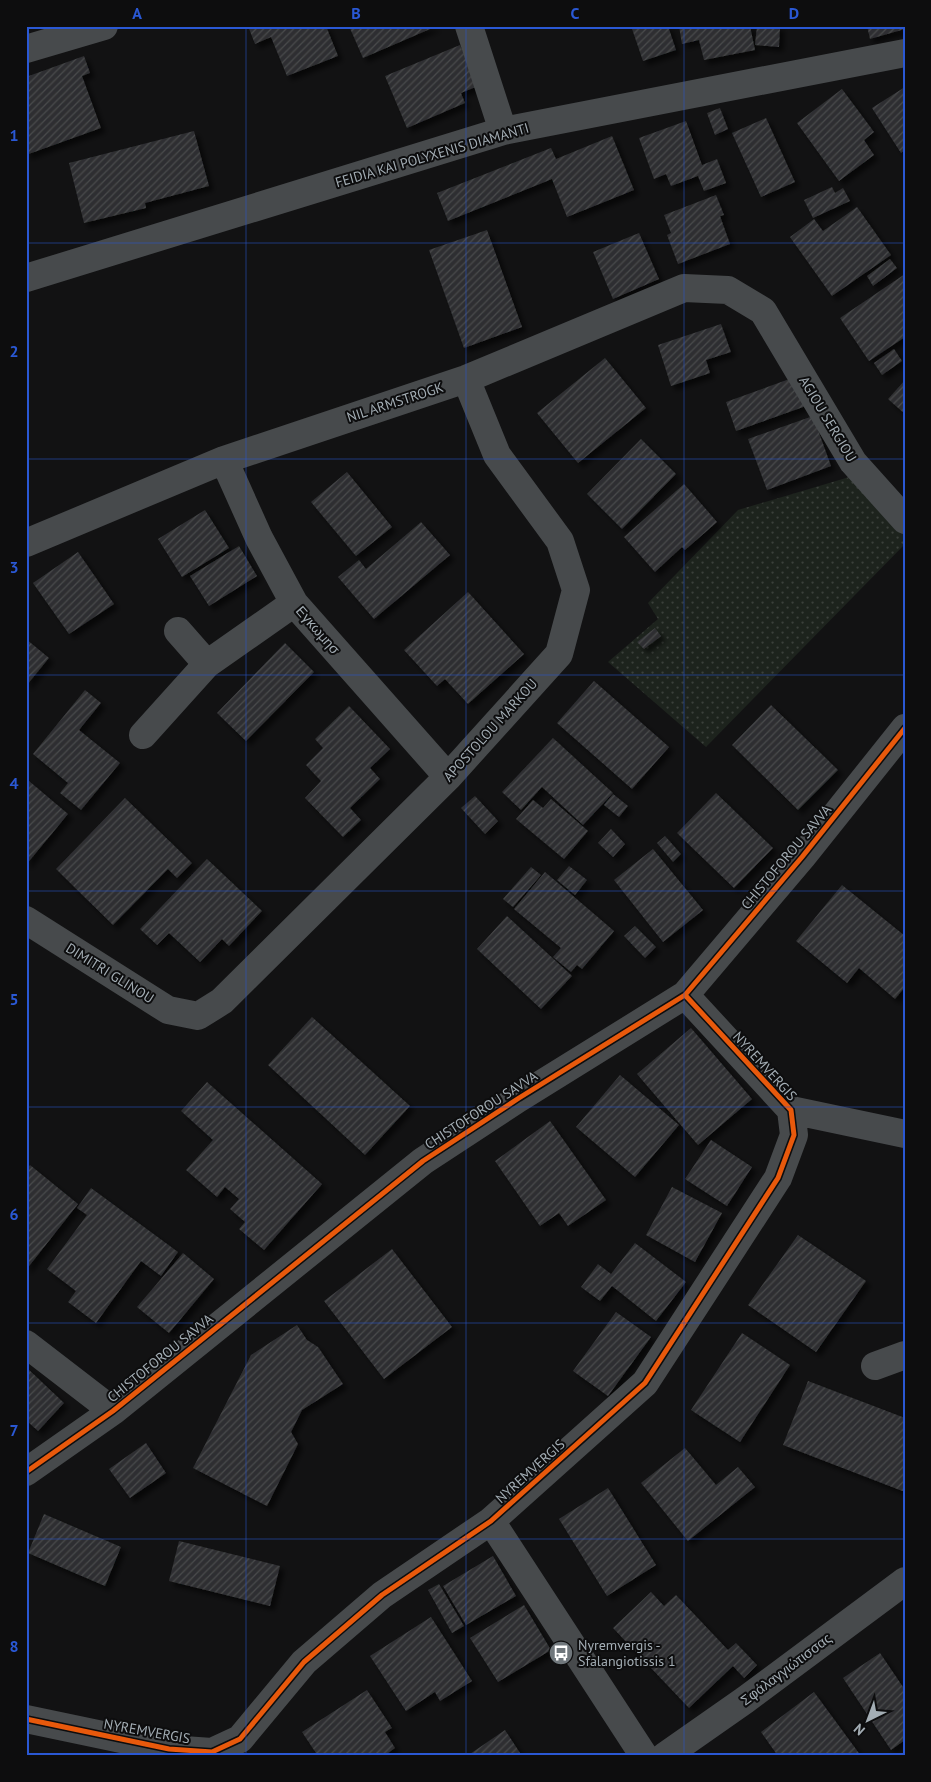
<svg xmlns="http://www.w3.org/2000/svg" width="931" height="1782" font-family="'PT Sans',sans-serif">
<defs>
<pattern id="park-dots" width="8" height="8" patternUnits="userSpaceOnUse" patternTransform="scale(1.25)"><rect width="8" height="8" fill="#1d231d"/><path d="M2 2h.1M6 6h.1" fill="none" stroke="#3b403b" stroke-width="1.8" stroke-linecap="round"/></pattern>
<pattern id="building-hatch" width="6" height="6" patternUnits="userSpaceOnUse" patternTransform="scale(1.25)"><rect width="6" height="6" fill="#2e2f31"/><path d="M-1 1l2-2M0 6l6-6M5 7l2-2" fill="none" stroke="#494a4c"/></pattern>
<filter id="shadow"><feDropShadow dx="4.5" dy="4.5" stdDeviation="2.5" flood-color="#0009"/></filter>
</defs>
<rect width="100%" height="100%" fill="#121213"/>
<path fill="url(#park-dots)" d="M856,475L905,526V544L706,747L608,662L658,619L648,603L738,510Z"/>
<path fill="url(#building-hatch)" filter="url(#shadow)" d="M248,26H326L338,56L287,76L271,37L255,44Z
M349,26H437L363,58Z
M631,26H668L676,50L643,61Z
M679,26H750L755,50L704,60L699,40L682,44Z
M757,26H780L779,47L755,45Z
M867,26H905V29L870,39Z
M460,45L478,86L461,93L465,103L407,128L385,76Z
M84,56L90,73L82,76L101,128L26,155V77Z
M905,87V150L901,153L872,108Z
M842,89L874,132L864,140L874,155L839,181L797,123Z
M720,108L728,129L715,135L707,113Z
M766,118L795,182L761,197L732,133Z
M686,121L702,165L717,159L726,183L704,191L698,176L671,186L666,174L654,179L639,138Z
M194,131L209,186L145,203L146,208L84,223L69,163Z
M612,136L634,190L567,217L552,179L448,221L437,193L551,148L556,159Z
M832,187L835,193L843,188L850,201L813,218L804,200Z
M716,195L724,215L720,216L730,244L678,264L667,235L671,233L664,215Z
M857,207L891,255L832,296L790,237L814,219L823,231Z
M487,230L522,327L464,348L429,250Z
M639,233L659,279L613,299L593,252Z
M890,259L897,268L873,286L867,276Z
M905,274V337L869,361L840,318Z
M721,324L731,352L706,360L710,373L671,386L658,345Z
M894,349L902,361L882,375L874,363Z
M605,358L646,408L578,463L537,413Z
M795,377L806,406L736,431L726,402Z
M905,380V414L888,399Z
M813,416L831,466L767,490L748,439Z
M641,439L676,474L622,529L587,494Z
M347,472L392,527L356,556L311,502Z
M684,484L717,522L685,550L682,547L655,572L624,537Z
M205,510L229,548L182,577L158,539Z
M421,522L450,555L374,619L338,577L359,560L366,569Z
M239,546L257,576L209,606L190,576Z
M78,552L114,604L69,634L33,583Z
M468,592L524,654L468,704L445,679L437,686L404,650Z
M655,628L661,636L644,649L637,642Z
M26,639L49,658L26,686Z
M285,643L314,672L246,741L217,713Z
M594,681L669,747L632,789L557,723Z
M85,690L101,703L79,730L120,763L81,810L60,793L68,783L33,754Z
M771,705L838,770L798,810L732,745Z
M349,706L390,749L370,768L380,779L350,808L361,820L343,837L305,798L321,781L306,765L323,748L315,739Z
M553,738L613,793L583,825L542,787L521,810L502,792Z
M29,781L68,814L26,865V784Z
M716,793L773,848L734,888L677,833Z
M613,794L628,806L619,817L604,805Z
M475,796L498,821L485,834L461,808Z
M125,798L192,863L177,878L168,869L113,925L56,869Z
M551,799L588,831L564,859L516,819L533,800L543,808Z
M611,829L625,844L613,857L598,843Z
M665,836L681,854L673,862L657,843Z
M653,849L703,910L663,942L614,880Z
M207,859L262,911L229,946L222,939L200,962L169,933L157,945L140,929Z
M569,866L587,880L575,895L557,880Z
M531,867L541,875L513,907L503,899Z
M545,872L614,931L582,969L577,965L571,972L553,957L561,948L514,909Z
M842,885L905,936V987L895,999L859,968L847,983L796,941Z
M507,916L572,976L541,1009L477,949Z
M635,926L656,947L645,958L624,936Z
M312,1017L410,1106L365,1155L268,1065Z
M691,1028L752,1099L698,1145L637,1074Z
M620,1075L679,1125L635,1177L576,1127Z
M207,1082L322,1184L264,1250L239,1229L245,1222L230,1209L239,1199L225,1187L217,1197L186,1170L213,1140L181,1111Z
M550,1121L606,1200L568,1226L559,1213L540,1226L495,1161Z
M711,1140L752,1167L727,1206L685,1179Z
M30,1165L78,1204L26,1270V1170Z
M672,1187L722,1213L695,1262L646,1235Z
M91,1188L178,1252L161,1276L141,1261L96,1323L68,1302L76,1291L47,1269L87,1215L77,1208Z
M798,1235L866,1281L816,1352L748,1305Z
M635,1243L686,1282L656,1321L612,1286L600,1301L581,1287L598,1264L611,1274Z
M392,1249L452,1327L384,1379L324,1301Z
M183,1253L214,1279L169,1333L137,1307Z
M616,1312L651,1337L608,1396L573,1371Z
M297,1325L307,1340L318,1347L343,1384L302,1410L291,1432L298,1444L267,1506L193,1468L251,1355Z
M742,1333L790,1365L740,1442L691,1410Z
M26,1367L64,1403L38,1431L26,1420Z
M808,1381L905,1418V1492L783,1445Z
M146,1443L166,1473L130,1498L109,1469Z
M685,1448L716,1485L738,1467L755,1487L688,1541L641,1483Z
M608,1488L656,1565L607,1596L559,1519Z
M44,1514L121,1547L105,1586L28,1553Z
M179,1541L280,1566L270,1606L169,1581Z
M493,1556L516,1596L466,1625L443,1586Z
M439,1584L464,1626L452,1633L428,1590Z
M651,1592L664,1606L676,1595L728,1650L736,1643L757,1665L744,1678L733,1666L689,1708L613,1628Z
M524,1605L551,1650L498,1682L470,1638Z
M431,1617L472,1681L440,1701L435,1692L406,1711L370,1656Z
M880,1653L905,1690V1740L891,1750L843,1678Z
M367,1690L392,1728L385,1732L395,1748L384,1756H318L302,1732Z
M814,1692L861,1756H778L761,1732Z
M505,1730L522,1756H467Z"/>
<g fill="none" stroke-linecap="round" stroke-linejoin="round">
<path stroke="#474a4c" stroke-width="28" d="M469,26L503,131
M26,49L104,26
M26,278L503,131L905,53
M224,460L259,538L294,603L448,777
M26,543L224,460L466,379L684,288L728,290L763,311L853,462L905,520
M178,631L207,664
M143,735L207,664L294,603
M26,920L168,1010L198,1016L222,1001L448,777L559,654L576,590L560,541L497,455L466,379
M791,1110L905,1134
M26,1344L113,1411
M875,1366L905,1355
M26,1472L113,1411L423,1161L519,1098L685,995L802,857L905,728
M491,1521L644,1756
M26,1719L169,1749L212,1752L240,1739L304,1662L382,1595L491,1521L645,1383L778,1178L794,1135L791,1110L685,995
M665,1756L745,1700L905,1581"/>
<g stroke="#0d0d0e" stroke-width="8">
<path id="cycleway" d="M26,1472L113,1411L423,1161L519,1098L685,995L802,857L905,728
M26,1719L169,1749L212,1752L240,1739L304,1662L382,1595L491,1521L645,1383L778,1178L794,1135L791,1110L685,995"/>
</g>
<use href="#cycleway" stroke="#e8590c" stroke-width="5"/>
</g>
<path fill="none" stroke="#2a58d4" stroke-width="1" stroke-opacity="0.55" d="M246,26V1756M466,26V1756M684,26V1756M26,243H905M26,459H905M26,675H905M26,891H905M26,1107H905M26,1323H905M26,1539H905"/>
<defs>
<g id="bus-disc" transform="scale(1.25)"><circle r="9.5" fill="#70777c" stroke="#0d0d0e"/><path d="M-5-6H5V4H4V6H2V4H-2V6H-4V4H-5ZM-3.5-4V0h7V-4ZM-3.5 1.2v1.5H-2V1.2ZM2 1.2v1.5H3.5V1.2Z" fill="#fff"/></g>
</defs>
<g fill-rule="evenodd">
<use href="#bus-disc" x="561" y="1653"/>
</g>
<g text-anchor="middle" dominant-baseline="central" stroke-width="4" stroke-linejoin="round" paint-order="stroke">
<g font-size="14" fill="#a3adb4" stroke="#0d0d0e">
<text transform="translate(432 155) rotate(-16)">FEIDIA KAI POLYXENIS DIAMANTI</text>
<text transform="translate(395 402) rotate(-18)">NIL ARMSTROGK</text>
<text transform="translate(828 419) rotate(59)">AGIOU SERGIOU</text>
<text transform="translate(318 630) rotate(49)">Εγκωμησ</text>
<text transform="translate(490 730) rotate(-48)">APOSTOLOU MARKOU</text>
<text transform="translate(786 857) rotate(-50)">CHISTOFOROU SAVVA</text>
<text transform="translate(110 973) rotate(32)">DIMITRI GLINOU</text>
<text transform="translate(765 1066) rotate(48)">NYREMVERGIS</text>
<text transform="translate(481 1110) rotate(-33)">CHISTOFOROU SAVVA</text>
<text transform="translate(160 1358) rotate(-39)">CHISTOFOROU SAVVA</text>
<text transform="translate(530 1471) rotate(-42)">NYREMVERGIS</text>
<text transform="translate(786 1669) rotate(-37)">Σφάλαγγιώτισσας</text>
<text transform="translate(147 1731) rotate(10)">NYREMVERGIS</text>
</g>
<g font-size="14" fill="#a3adb4" stroke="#0d0d0e" text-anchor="start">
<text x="578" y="1645">Nyremvergis -<tspan x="578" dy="16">Sfalangiotissis 1</tspan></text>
</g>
</g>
<rect width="931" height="1782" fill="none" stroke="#0d0d0e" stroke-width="55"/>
<g transform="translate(868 1720) rotate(222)" stroke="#0d0d0e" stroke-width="4" paint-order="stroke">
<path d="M0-4L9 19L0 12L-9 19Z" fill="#a3adb4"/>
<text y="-8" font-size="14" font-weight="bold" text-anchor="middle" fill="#a3adb4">N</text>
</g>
<rect x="28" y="28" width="876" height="1726" fill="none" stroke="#2a58d4" stroke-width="2"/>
<g font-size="16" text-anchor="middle" font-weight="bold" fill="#2a58d4">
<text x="137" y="19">A</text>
<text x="356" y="19">B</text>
<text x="575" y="19">C</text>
<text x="794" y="19">D</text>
<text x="14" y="141">1</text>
<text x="14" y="357">2</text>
<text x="14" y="573">3</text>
<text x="14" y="789">4</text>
<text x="14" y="1005">5</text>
<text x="14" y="1220">6</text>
<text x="14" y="1436">7</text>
<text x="14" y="1652">8</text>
</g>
</svg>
